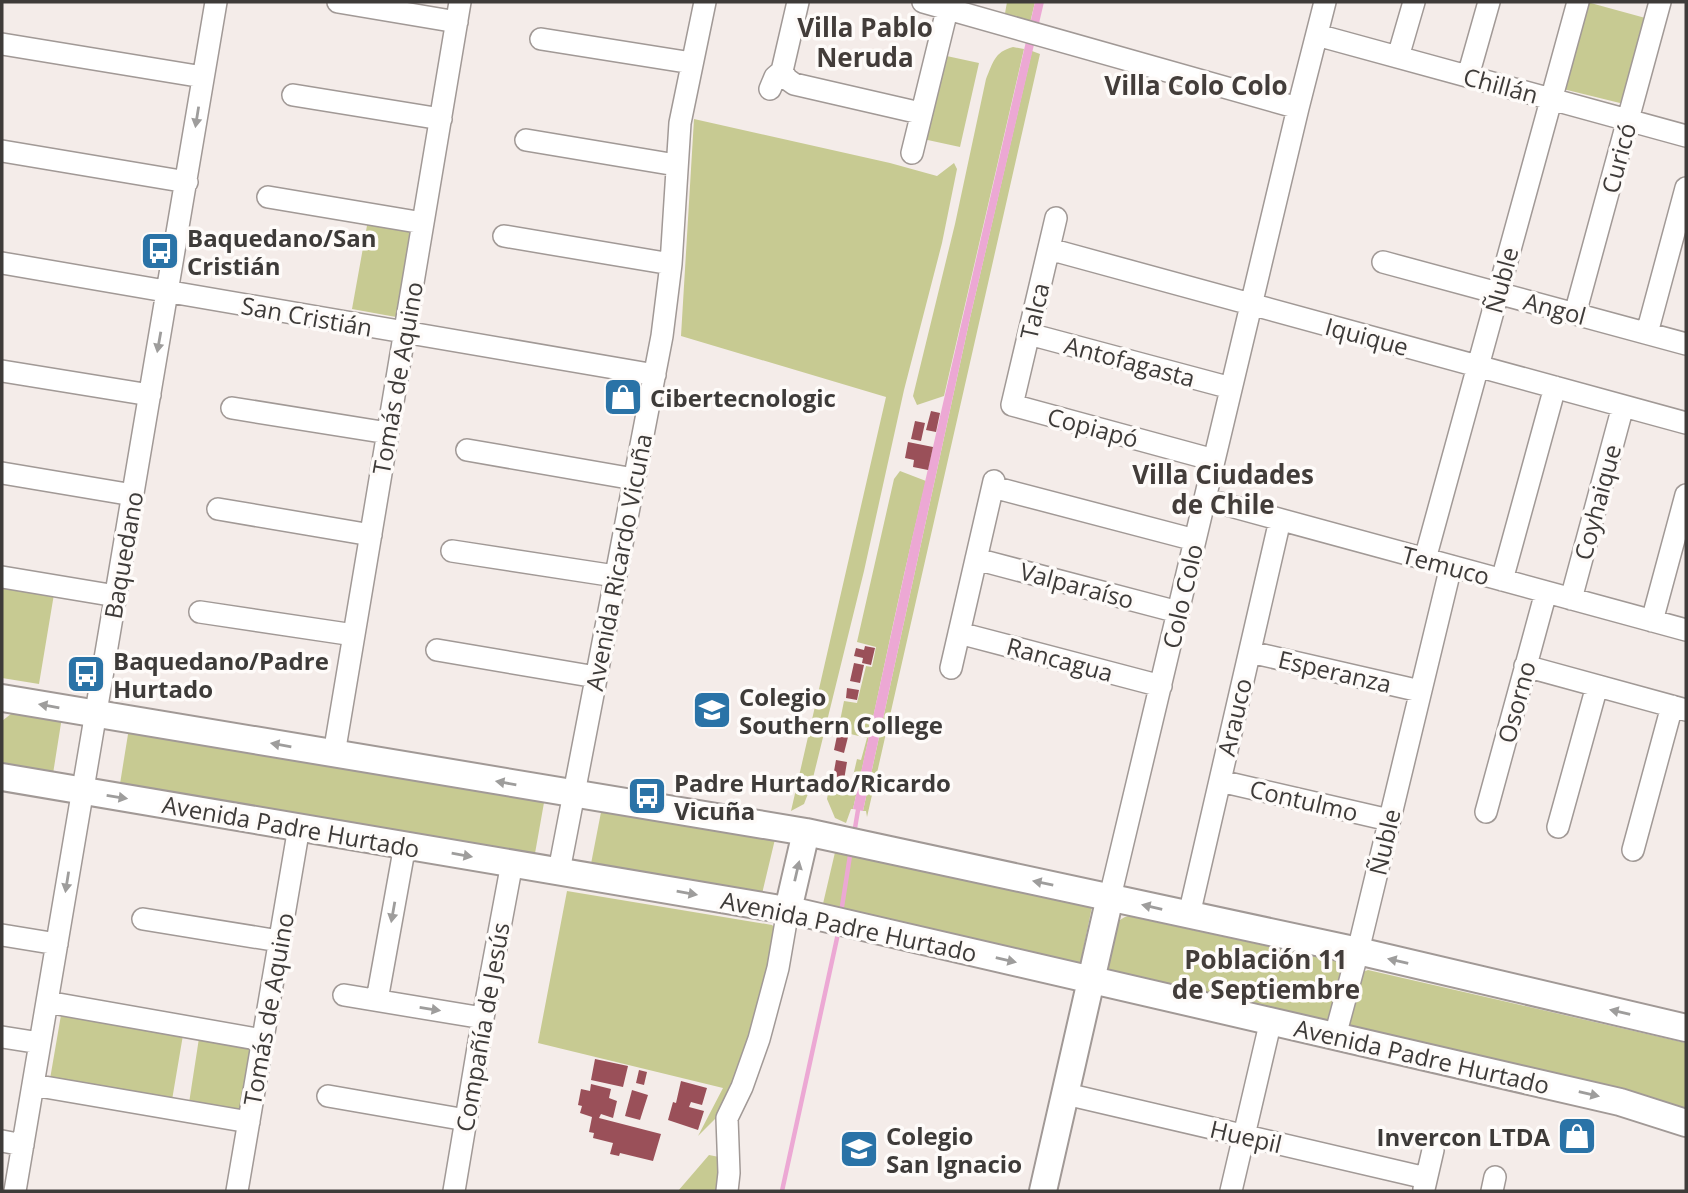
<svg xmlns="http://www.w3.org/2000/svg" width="1688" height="1193" font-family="'Open Sans',sans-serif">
<rect width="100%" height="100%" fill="#f4ece9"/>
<path fill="#c7ca92" d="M1007,2H1035L1029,27L1004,19Z
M1587,2L1649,19L1624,104L1563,89Z
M1013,47L1024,49L944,396L917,405L913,396L955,224L986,79C993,63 994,52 1013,47Z
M1032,51L1040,54L867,817L866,811H863L970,318Z
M942,55L979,63L960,147L923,139Z
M694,119L890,163L937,176L954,163L957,169L942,243L904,390L864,571L811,786L804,804L791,811L886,397L681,336Z
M368,220L412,227L396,317L352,309Z
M900,471L926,481C899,590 878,699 853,809H851L846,823L835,818L827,799L830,782L851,785L857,759L861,760L867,738L838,731L844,701L857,703L866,666L872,667L876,647L857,642L894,479Z
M2,585L54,594L39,684L2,678Z
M16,710L62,717L52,780L2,771V721Z
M129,728L545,797L534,859L119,790Z
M602,807L776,835L761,898L590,869Z
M836,848L1093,902L1080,965L822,908Z
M567,891L772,925L777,930L751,1049L717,1117L698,1136L723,1088L538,1043Z
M1128,916L1336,961L1342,967L1345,973L1330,1020L1325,1023L1112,975L1106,968C1109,951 1108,921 1128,916Z
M1368,970L1686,1043V1115L1353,1030L1347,1023L1360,973Z
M61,1015L183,1035L172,1100L50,1079Z
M199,1038L251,1047L241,1112L189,1103Z
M709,1155L719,1157L720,1191H678Z"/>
<path fill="#eca8d4" d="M1035,2H1044L970,318L863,811L853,809L911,543Z"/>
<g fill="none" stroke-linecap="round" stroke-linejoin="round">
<path stroke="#eca8d4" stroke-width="4.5" d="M854,834L859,804
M841,913L851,849
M782,1191L839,929"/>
</g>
<path fill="#9a5059" d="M931,411L940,413L936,432L926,430Z
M915,421L925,423L921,441L911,439Z
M908,442L933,447L928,470L913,467L914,460L905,458Z
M865,646L875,648L871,665L862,663L863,658L854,656L856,648L864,650Z
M854,663L864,665L860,683L850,681Z
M847,688L859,690L857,700L846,698Z
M838,731L849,733L844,753L834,750Z
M836,760L847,762L844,780L833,777Z
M595,1059L628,1066L623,1087L591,1080Z
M639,1070L647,1072L644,1085L636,1083Z
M681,1081L707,1088L702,1105L691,1102L689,1107L704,1111L698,1130L668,1120L673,1102L676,1103Z
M591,1084L611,1089L609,1098L617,1101L613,1118L601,1114L599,1118L661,1134L653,1161L620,1153L619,1156L610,1154L613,1143L593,1138L594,1133L589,1132L592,1117L580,1113L582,1106L578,1105L581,1089L590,1091Z
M632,1090L648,1095L640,1120L625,1116Z"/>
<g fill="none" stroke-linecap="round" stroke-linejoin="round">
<g stroke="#a19996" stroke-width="24">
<path id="minor" d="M338,2L457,22
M923,2L1298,108
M1317,35L1686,136
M541,39L692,63
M2,44L203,77
M1398,57L1414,2
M782,71L787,79L794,84L920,113
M1468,76L1489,2
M770,89L775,77L782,71L798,2
M293,95L441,119
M526,140L676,165
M2,151L187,182
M912,153L949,2
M268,197L423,223
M1056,218L1012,405L1214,460
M504,236L671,264
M1049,249L1686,423
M1383,262L1686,344
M2,263L655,375
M1575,314L1660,2
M1647,333L1686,188
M1029,334L1231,388
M2,371L150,395
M232,408L388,433
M467,450L634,479
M2,473L133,495
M993,487L1195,540
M1205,499L1686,630
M218,509L371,535
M452,551L615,576
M976,559L1178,612
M1425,559L1578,2
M2,577L116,596
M1502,580L1555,387
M1571,599L1623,406
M200,612L354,635
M1652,621L1686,495
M959,633L1161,686
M437,650L596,677
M1250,652L1420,691
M1525,666L1686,710
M951,668L994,481
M334,754L460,2
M1220,781L1389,820
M1486,812L1546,592
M1558,827L1597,686
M1633,850L1672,706
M559,871L662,336L671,264L680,123L705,2
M1110,897L1298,108L1325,2
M1189,915L1280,520
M143,919L279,941
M2,935L57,944
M344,995L483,1018
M377,1000L405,845
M47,1002L262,1040
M1335,1036L1358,951L1451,566
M2,1037L40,1043
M33,1085L249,1122
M1066,1094L1426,1178
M328,1096L466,1120
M2,1141L23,1145
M1424,1189L1433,1150
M15,1191L216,2
M237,1191L299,827
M454,1191L483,1018L512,863
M727,1191L729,1173L727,1118L742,1087L759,1039L778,968L788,910
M1231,1191L1271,1020
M1492,1191L1495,1177"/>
</g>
<g stroke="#a19996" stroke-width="30">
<path id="major" d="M2,698L806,832L1358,951L1686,1028
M2,777L798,912L1620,1102L1686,1123
M788,910L806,832
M1043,1191L1110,897"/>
</g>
<use href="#minor" stroke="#fff" stroke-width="21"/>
<use href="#major" stroke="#fff" stroke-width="26"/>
</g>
<defs><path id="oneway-solid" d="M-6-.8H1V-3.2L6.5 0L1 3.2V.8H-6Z" transform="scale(1.75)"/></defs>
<g fill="#9e9d9c">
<use href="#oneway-solid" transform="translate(197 117) rotate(99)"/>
<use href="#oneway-solid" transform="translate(159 342) rotate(100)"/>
<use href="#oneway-solid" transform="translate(49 706) rotate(-170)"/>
<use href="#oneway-solid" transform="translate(281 745) rotate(-170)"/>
<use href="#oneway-solid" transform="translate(506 783) rotate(-170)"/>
<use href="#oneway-solid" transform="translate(117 797) rotate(9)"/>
<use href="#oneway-solid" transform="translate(462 855) rotate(10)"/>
<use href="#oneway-solid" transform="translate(797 871) rotate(-77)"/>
<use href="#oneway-solid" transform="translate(67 882) rotate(99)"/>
<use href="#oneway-solid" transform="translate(1043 883) rotate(-168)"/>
<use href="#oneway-solid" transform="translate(687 893) rotate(10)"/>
<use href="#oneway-solid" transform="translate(1152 907) rotate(-167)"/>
<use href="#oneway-solid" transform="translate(393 912) rotate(100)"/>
<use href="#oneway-solid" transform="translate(1006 960) rotate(13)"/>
<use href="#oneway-solid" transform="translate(1398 961) rotate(-167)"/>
<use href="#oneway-solid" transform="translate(430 1009) rotate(9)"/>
<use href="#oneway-solid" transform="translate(1620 1012) rotate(-167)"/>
<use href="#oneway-solid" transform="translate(1589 1094) rotate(13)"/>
</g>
<defs>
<g id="bus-square" transform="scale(2.0125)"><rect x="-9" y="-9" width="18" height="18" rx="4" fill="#2a73a7" stroke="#fefbf9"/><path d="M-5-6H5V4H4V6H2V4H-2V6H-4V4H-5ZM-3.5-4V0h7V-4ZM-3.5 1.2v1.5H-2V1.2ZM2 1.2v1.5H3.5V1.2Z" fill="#fff"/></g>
<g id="shop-square" transform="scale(2.0125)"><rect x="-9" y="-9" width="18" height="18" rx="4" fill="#2a73a7" stroke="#fefbf9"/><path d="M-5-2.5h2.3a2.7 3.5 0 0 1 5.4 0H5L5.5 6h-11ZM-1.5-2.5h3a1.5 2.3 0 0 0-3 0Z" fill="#fff"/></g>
<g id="school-square" transform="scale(2.0125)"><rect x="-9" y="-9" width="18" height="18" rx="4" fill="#2a73a7" stroke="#fefbf9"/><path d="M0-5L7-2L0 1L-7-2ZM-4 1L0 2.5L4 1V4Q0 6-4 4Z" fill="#fff"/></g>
</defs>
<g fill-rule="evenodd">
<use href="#bus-square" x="160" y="251"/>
<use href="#shop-square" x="623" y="397"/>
<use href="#bus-square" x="86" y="674"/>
<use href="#school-square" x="712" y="710"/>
<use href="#bus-square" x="647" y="796"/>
<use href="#shop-square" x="1577" y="1136"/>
<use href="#school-square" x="859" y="1149"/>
</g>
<g text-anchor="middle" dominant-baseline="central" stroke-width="7" stroke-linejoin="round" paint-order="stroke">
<g font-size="24" fill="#3e3b39" stroke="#fefbf9">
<text transform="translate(1501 85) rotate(15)">Chillán</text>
<text transform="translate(1618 158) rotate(-75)">Curicó</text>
<text transform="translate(1501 280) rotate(-75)">Ñuble</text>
<text transform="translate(1555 308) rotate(15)">Angol</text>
<text transform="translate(1034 311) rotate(-77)">Talca</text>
<text transform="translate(307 316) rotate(10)">San Cristián</text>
<text transform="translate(1367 336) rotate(15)">Iquique</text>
<text transform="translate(1130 361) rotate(15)">Antofagasta</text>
<text transform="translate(397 378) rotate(-80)">Tomás de Aquino</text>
<text transform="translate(1093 427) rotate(15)">Copiapó</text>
<text transform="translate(1597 502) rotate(-75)">Coyhaique</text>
<text transform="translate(123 555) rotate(-80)">Baquedano</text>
<text transform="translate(618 562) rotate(-79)">Avenida Ricardo Vicuña</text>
<text transform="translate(1446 565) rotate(15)">Temuco</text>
<text transform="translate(1077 585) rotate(15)">Valparaíso</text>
<text transform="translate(1182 596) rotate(-77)">Colo Colo</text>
<text transform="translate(1060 659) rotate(15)">Rancagua</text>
<text transform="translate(1335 671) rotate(13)">Esperanza</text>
<text transform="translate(1516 702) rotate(-75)">Osorno</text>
<text transform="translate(1234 717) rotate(-77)">Arauco</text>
<text transform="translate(1304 800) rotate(13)">Contulmo</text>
<text transform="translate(291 826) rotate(10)">Avenida Padre Hurtado</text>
<text transform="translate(1384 842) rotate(-77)">Ñuble</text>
<text transform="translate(849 926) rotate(12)">Avenida Padre Hurtado</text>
<text transform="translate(268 1009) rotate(-80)">Tomás de Aquino</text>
<text transform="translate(482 1027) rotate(-80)">Compañía de Jesús</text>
<text transform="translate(1422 1056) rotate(13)">Avenida Padre Hurtado</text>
<text transform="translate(1246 1136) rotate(13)">Huepil</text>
</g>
<g font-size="24" font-weight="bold" fill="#3e3b39" stroke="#fefbf9" text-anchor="start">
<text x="187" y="237">Baquedano/San<tspan x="187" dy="28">Cristián</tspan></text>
<text x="650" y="397">Cibertecnologic</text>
<text x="113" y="660">Baquedano/Padre<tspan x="113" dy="28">Hurtado</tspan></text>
<text x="739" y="696">Colegio<tspan x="739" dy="28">Southern College</tspan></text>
<text x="674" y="782">Padre Hurtado/Ricardo<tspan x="674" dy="28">Vicuña</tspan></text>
<text x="886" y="1135">Colegio<tspan x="886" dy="28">San Ignacio</tspan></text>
<text x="1550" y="1136" text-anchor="end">Invercon LTDA</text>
</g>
<g font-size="26" font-weight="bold" fill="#433d3a" stroke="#fefbf9">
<text x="865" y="27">Villa Pablo<tspan x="865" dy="30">Neruda</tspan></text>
<text x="1196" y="85">Villa Colo Colo</text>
<text x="1223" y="474">Villa Ciudades<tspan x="1223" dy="30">de Chile</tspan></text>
<text x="1266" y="959">Población 11<tspan x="1266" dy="30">de Septiembre</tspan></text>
</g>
</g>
<rect width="1688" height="1193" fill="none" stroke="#3e3b39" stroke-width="7"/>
</svg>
